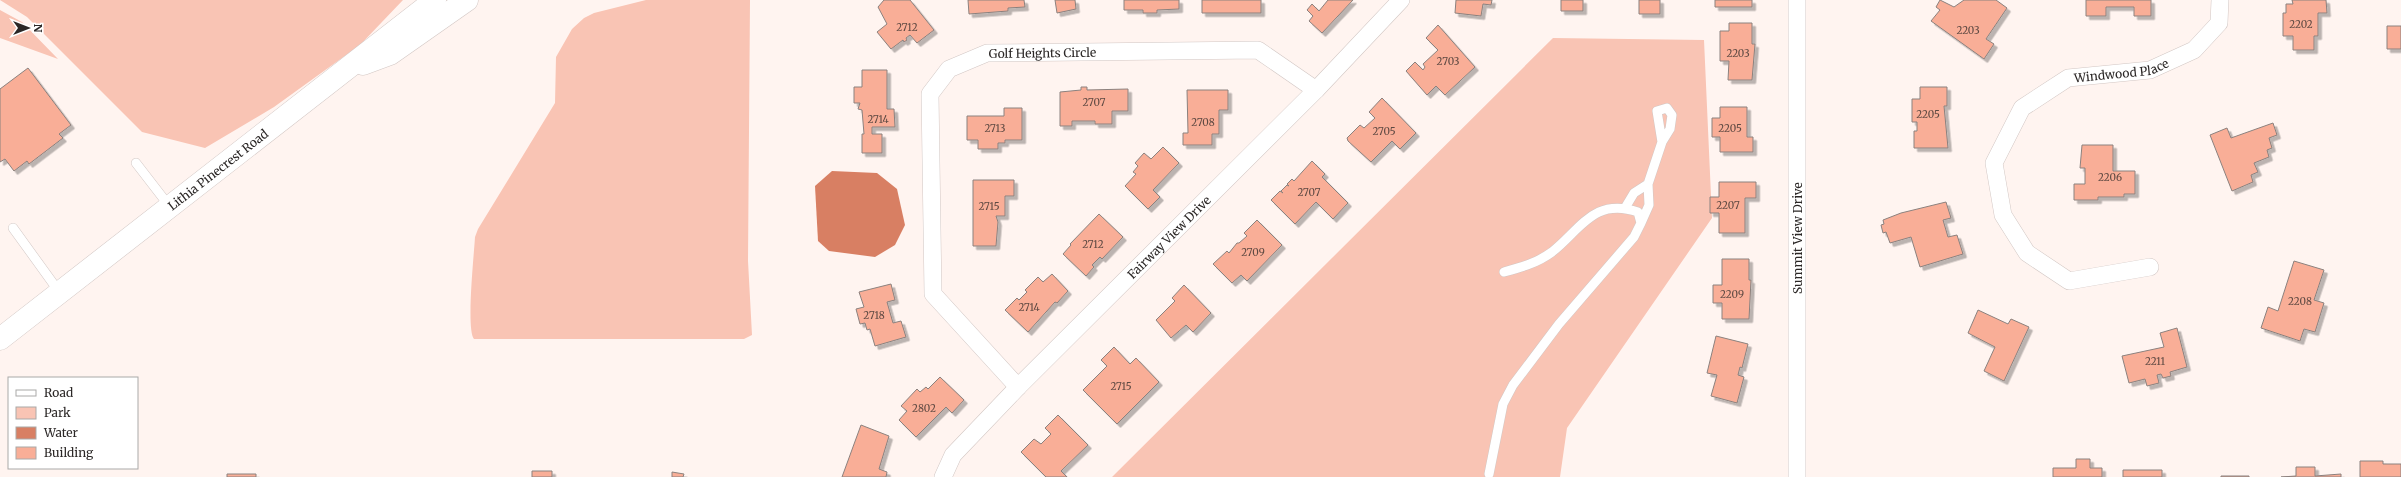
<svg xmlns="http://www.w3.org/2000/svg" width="2401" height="477" font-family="Merriweather,serif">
<defs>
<filter id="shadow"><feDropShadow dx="3.5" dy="3.5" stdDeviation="0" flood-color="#0004"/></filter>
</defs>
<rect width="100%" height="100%" fill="#fff4f0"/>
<path fill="#f9c4b4" d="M0,0H403L360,45L274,107L205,148L142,132L27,17Z
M646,0H750L748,261L752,335L744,339H474C466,329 474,255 475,237L478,229L555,103L556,57L572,29L584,18L594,13Z
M0,10L22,22L58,59L0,38Z
M1553,38L1704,40L1712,218L1567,428L1560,477H1112Z"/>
<path fill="#d87f63" d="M832,171L877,173L897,189L905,225L895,245L875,257L829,251L818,241L815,186Z"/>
<path fill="#f9ae97" stroke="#8b817e" filter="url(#shadow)" d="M884,0H910L934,30L917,43L910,35L906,38L907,40L904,42L903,40L891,49L877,32L887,24L878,7Z
M968,0H1024L1025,7L1008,8V11L969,14Z
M1055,0H1075L1076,9L1057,13Z
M1124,0H1179V9L1157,10V13H1143V10H1124Z
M1202,0H1261V13H1202Z
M1328,0H1353L1322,33L1309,21L1313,16L1307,10L1312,4L1319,11Z
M1456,0H1492L1491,5L1483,4L1481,16L1455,13Z
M1561,0H1583V11H1561Z
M1639,0H1660V14H1639Z
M1715,0H1752V7H1715Z
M1940,0L1954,7L1964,0H1996L2007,8L1986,39L1994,44L1984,59L1931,21L1940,10L1936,7Z
M2086,0H2151V16H2134V7H2106V16H2086Z
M2292,0H2326L2327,13H2318V36H2314V50H2293V36H2283V13H2286V4H2293Z
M1729,23H1752V44H1755L1752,80H1728L1729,61H1720V31H1729Z
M1438,25L1475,67L1445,95L1436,86L1427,95L1406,71L1415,62L1423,70L1425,67L1423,64L1438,50L1426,38Z
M2387,26H2401V49H2387Z
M28,68L71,125L59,134L63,138L29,164L27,161L14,171L5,159L0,162V89Z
M862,70H887V109H894L895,127H872V134H882V153H862V134H864L862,110L858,109L860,103H854V87H862Z
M1081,87H1087V90L1128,89V111H1112V124H1095V121H1072V126H1060V92L1081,90Z
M1920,87H1947V106H1944L1948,148H1914V131H1917V122H1912V99H1920Z
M1187,90H1228V110H1219V134H1212V145H1183V133H1188Z
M1382,98L1416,133L1400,149L1392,141L1371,162L1348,141L1347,138L1360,125L1364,128L1375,118L1369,112Z
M1720,107H1747V137H1753V152H1720V137H1712V118H1720Z
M1004,108H1022V140H1005V143H998V149H978V140H967V116H1004Z
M2273,123L2277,135L2269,138L2272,148L2267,150L2269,157L2254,163L2258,172L2251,175L2253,182L2232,191L2210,135L2227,128L2231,138Z
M2082,145H2113V171H2135V194H2124V197H2098V200H2074V184H2085V168H2080Z
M1163,147L1179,163L1153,190L1160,197L1148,209L1125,186L1136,174L1133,172L1138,166L1135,163L1144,153L1151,159Z
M1312,161L1325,174L1322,177L1348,203L1333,219L1316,202L1295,224L1271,200L1280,191L1283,193L1281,191L1287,185L1289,186L1287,184L1292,179L1294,181Z
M973,180H1014V196H1005V216H996L998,222L996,246H973Z
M1719,182H1756V198H1745V233H1719V213H1710V197H1719Z
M1946,202L1951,218L1943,220L1948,237L1957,235L1963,254L1920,267L1911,237L1890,243L1886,232L1883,233L1881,225L1884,224L1883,220L1901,213Z
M1099,214L1123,237L1102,259L1100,257L1092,265L1094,267L1086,276L1063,254L1071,245L1070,244Z
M1257,220L1282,245L1247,281L1241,275L1232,283L1213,264L1227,251L1229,253L1237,243H1239L1247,236L1244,233Z
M1722,259H1749V280H1751L1749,319H1722V303H1713V285H1722Z
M2294,261L2324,270L2314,300L2324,303L2315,332L2304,329L2300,341L2261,328L2268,307L2278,311Z
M1052,274L1068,291L1057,303L1055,302L1028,332L1005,310L1017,298L1019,300L1027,292L1025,290L1038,277L1043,282Z
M891,284L895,300L887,302L893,323L901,321L906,337L875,346L870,329L867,330L865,323L860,324L856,309L864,307L859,292Z
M1184,285L1211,313L1193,332L1186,325L1171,338L1156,320L1175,301L1172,298Z
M1978,310L2008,324L2011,319L2029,327L2004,381L1984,371L1995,347L1968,333Z
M2177,328L2187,367L2170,372L2171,376L2163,378L2161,374L2157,375L2159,383L2147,386L2145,379L2129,383L2122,356L2164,347L2160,333Z
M1716,336L1748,344L1742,368L1740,367L1738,375L1744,377L1737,403L1711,396L1717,375L1707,373Z
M1114,347L1130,364L1136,358L1159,382L1117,424L1083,390L1107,366L1101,360Z
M940,377L964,400L952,413L946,407L916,437L899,420L907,411L901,406L917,389L920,392L926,387L928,389Z
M1058,415L1088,445L1061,471L1067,477H1046L1021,452L1034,439L1041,444L1051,434L1045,428Z
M861,425L889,436L879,469L887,472L886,477H842Z
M2076,459H2090V468H2102V477H2053V468H2076Z
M2360,461H2383V464H2401V477H2360Z
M2296,467H2315V476L2341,474V477H2281L2296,476Z
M2123,470H2162V477H2123Z
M532,471H552V477H532Z
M672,472L684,474L683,477H672Z
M227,474H256V477H227Z
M2221,476H2249V477H2221Z"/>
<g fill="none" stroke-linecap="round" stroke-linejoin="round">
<g stroke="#d2c7c4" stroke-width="10">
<path id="service" d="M136,163L170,207
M1625,208L1634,193L1648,184
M1641,223L1649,205L1648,184L1662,142L1670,129L1672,115L1667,108L1657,111L1662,142
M13,228L60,293
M1489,474L1503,404L1513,385L1559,324L1634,237L1641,223L1638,212C1594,197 1581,229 1552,252C1537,263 1522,267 1504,272"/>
</g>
<g stroke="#d2c7c4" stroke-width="18">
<g id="minor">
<path d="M1797,0V477"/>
<path id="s1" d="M2150,267L2069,281L2027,253L2003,215L1994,163L2022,108L2068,78L2150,70L2194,50L2219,23L2220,0"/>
<path id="s2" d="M1018,387L933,294L930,94L949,69L987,53L1258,50L1316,90"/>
<path id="s3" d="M943,477L953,455L1018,387L1316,90L1401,0"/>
</g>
</g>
<g stroke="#d2c7c4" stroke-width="23">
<g id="secondary">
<path d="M363,64L390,54L467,0"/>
<path id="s4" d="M0,339L435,0"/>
</g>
</g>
<use href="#service" stroke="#fff" stroke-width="9"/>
<use href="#minor" stroke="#fff" stroke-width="17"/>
<use href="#secondary" stroke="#fff" stroke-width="22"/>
</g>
<g text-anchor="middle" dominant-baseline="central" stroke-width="3" stroke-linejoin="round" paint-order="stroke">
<g font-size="10" fill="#5e4942">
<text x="2301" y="24">2202</text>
<text x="907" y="27">2712</text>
<text x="1968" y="30">2203</text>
<text x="1738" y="53">2203</text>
<text x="1448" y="61">2703</text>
<text x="1094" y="102">2707</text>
<text x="1928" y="114">2205</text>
<text x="878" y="119">2714</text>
<text x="1203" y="122">2708</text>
<text x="995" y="128">2713</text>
<text x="1730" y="128">2205</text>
<text x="1384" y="131">2705</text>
<text x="2110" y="177">2206</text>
<text x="1309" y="192">2707</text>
<text x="1728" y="205">2207</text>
<text x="989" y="206">2715</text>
<text x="1093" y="244">2712</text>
<text x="1253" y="252">2709</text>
<text x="1732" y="294">2209</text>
<text x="2300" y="301">2208</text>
<text x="1029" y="307">2714</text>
<text x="874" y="315">2718</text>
<text x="2155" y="361">2211</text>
<text x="1121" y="386">2715</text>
<text x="924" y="408">2802</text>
</g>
<g font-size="12" fill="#2b2726" stroke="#fff">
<text stroke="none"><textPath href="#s2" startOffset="454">Golf Heights Circle</textPath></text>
<text stroke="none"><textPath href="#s1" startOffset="401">Windwood Place</textPath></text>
<text stroke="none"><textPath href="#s4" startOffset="276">Lithia Pinecrest Road</textPath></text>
<text stroke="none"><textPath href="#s3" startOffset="331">Fairway View Drive</textPath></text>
<text transform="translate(1797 238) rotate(-90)">Summit View Drive</text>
</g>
</g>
<rect x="8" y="377" width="130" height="92" fill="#ffffff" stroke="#aaa9a8"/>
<rect x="16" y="390" width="20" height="6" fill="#ffffff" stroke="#aaa9a8"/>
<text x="44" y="397" font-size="12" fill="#2b2726">Road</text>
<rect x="16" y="407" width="20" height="12" fill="#f9c4b4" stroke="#aaa9a8"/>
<text x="44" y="417" font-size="12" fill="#2b2726">Park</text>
<rect x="16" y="427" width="20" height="12" fill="#d87f63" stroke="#aaa9a8"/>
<text x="44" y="437" font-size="12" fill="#2b2726">Water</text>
<rect x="16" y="447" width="20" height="12" fill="#f9ae97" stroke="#aaa9a8"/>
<text x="44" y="457" font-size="12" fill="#2b2726">Building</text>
<g transform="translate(28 28) rotate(90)" stroke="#ffffff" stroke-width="3" paint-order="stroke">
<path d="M0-3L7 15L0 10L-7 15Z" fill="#2b2726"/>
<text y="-6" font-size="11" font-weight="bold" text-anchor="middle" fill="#2b2726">N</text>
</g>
</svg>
